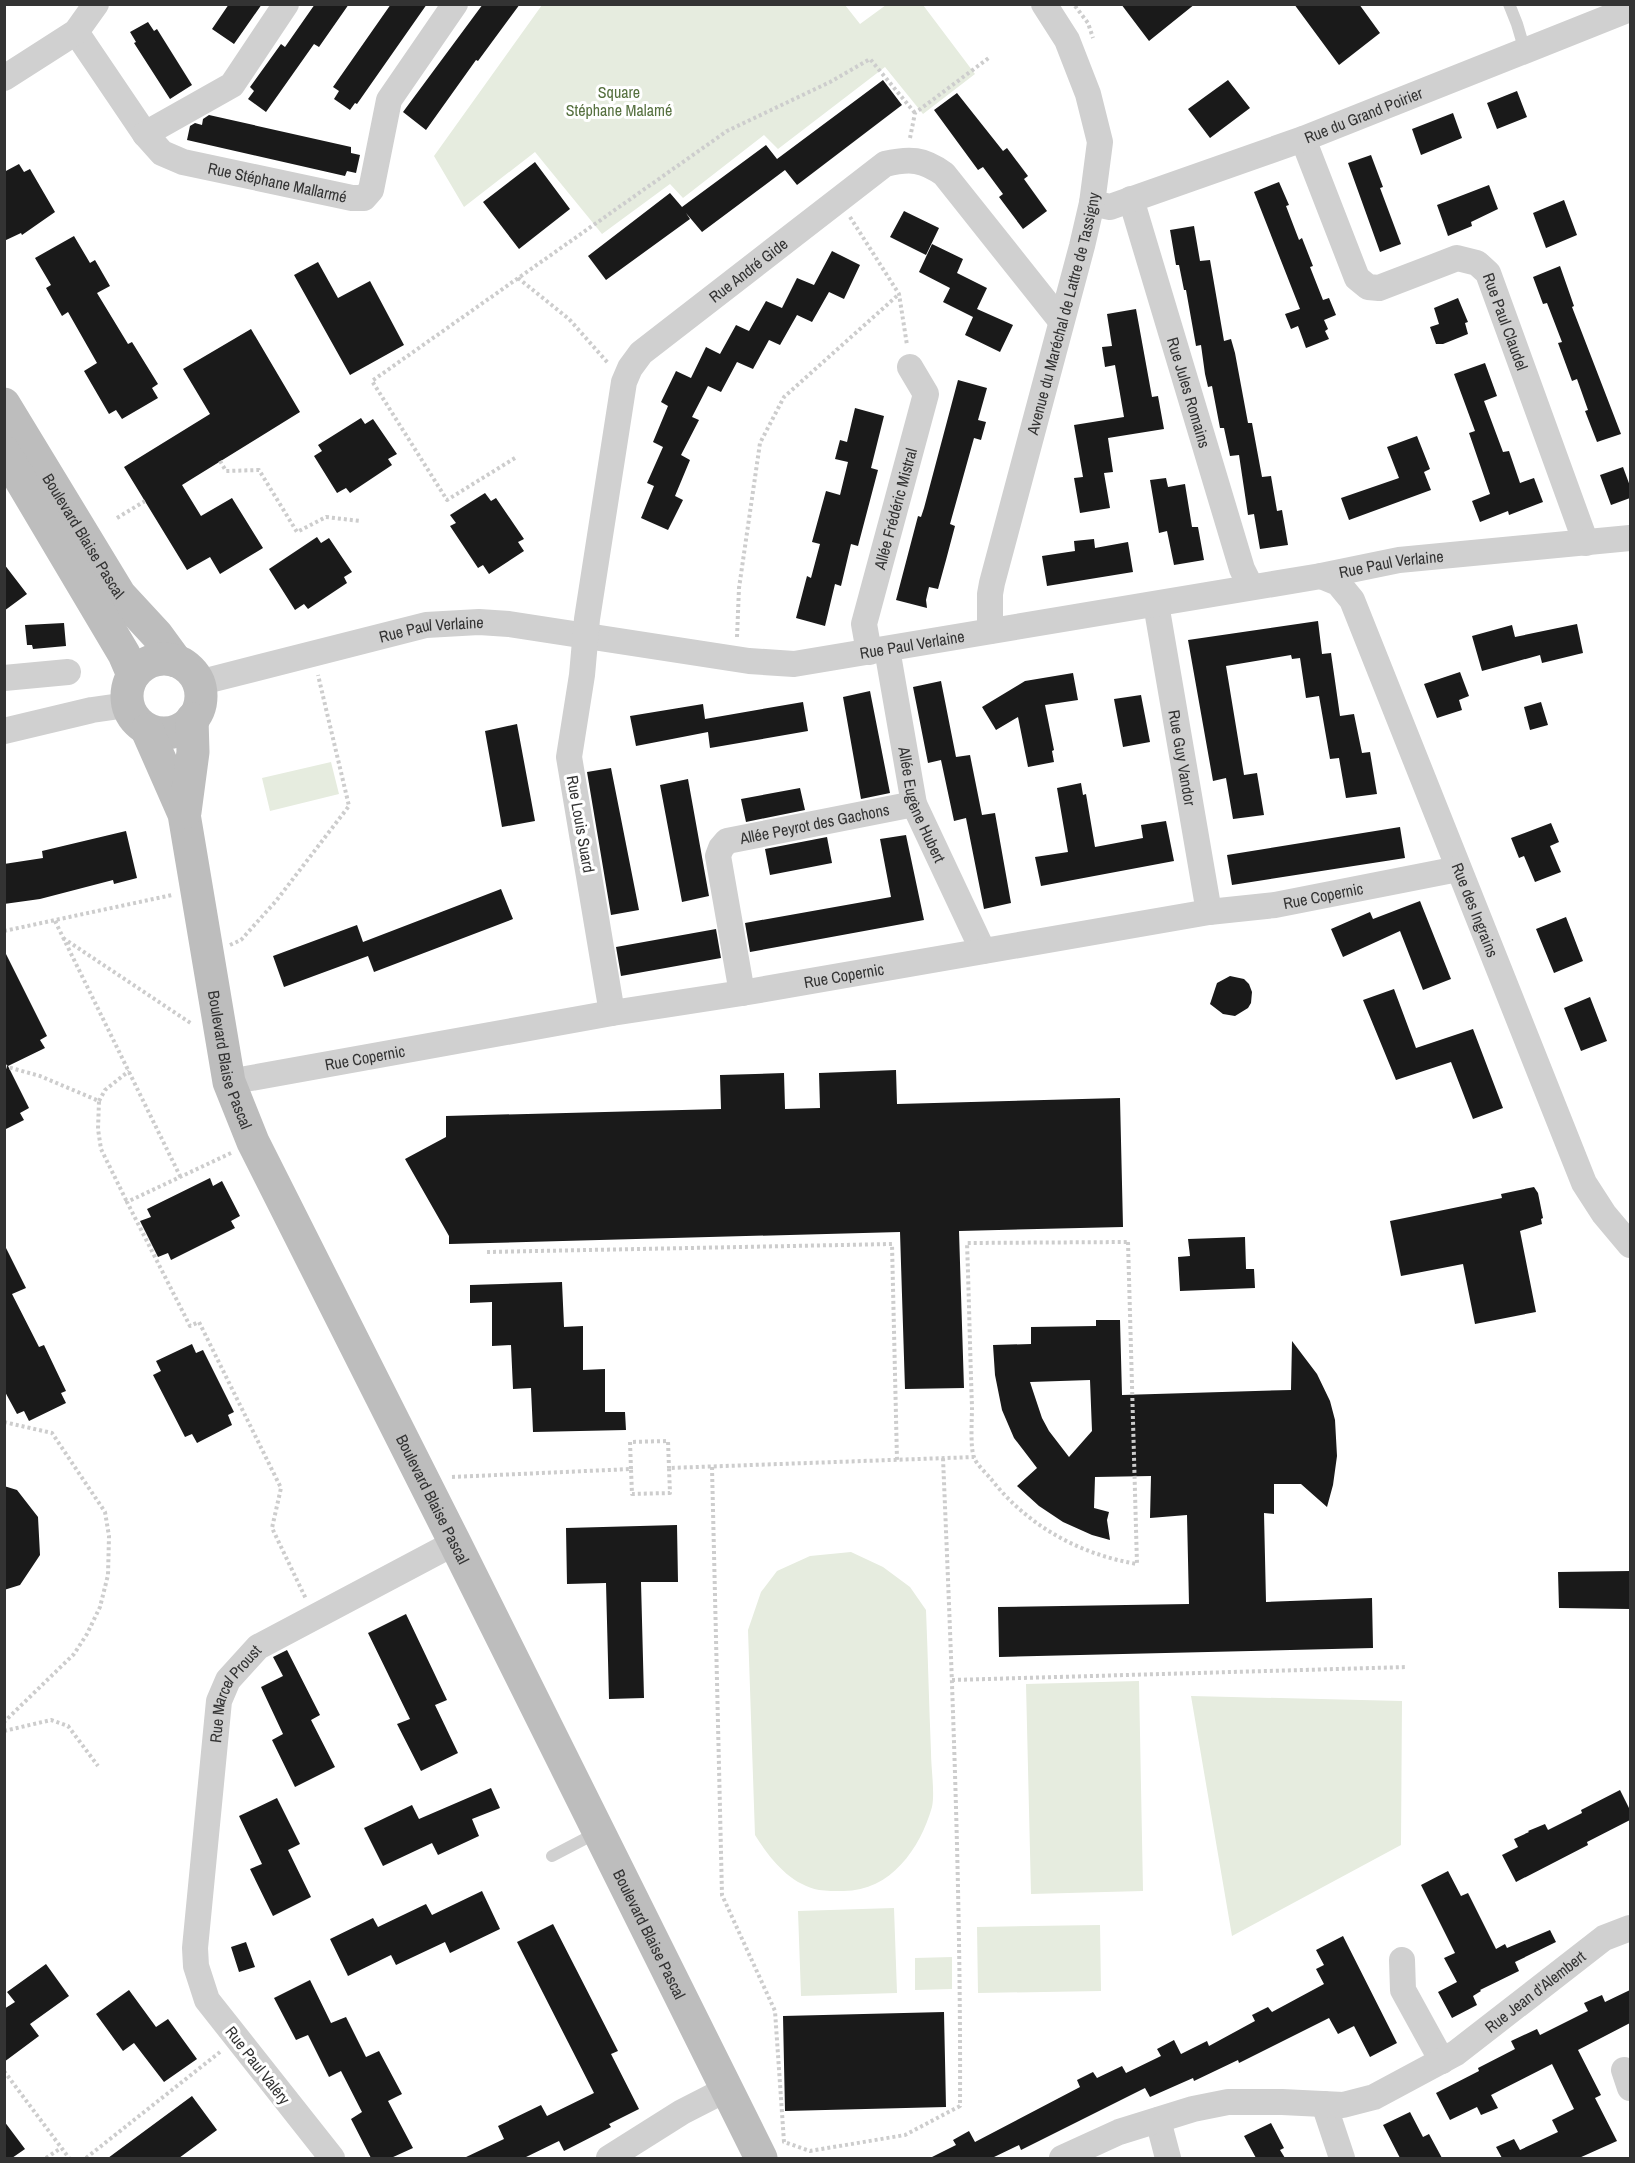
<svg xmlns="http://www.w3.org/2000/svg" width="1635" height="2163" font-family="'Archivo Narrow',sans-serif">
<rect width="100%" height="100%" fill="#fff"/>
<path fill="#e6ecdf" d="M542,5H845L860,24L886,5H923L975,74L923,114L885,67L778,149L764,135L683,198L670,184L602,234L535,152L464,207L434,156Z
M331,762L339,794L270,811L262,778Z
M851,1552L883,1567L910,1587L926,1610C928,1658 929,1705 931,1752C931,1768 935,1793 932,1807C920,1849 890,1892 842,1891C835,1891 826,1891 819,1890C790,1884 770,1859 755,1835L748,1630L761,1592L777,1571L810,1556Z
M1139,1681L1143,1891L1031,1894L1026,1684Z
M1191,1696L1402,1701L1401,1845L1232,1936Z
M894,1908L897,1993L801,1996L798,1911Z
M1100,1925L1101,1991L978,1993L977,1927Z
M952,1957V1989L915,1990V1958Z"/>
<path fill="#1a1a1a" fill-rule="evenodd" d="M229,4H262L234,44L212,29Z
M315,4H349L319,47L314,44L266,112L248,99L254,91L250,87L281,44L285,47Z
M391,4H427L357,104L355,103L350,110L334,99L339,91L333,87Z
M483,4H520L478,61L476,60L426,130L403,112Z
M1121,4H1195L1149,41Z
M1294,4H1359L1380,33L1339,65Z
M148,22L154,31L157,29L192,85L170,99L134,43L136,42L130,32Z
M883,80L902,105L797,185L785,170L702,232L686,213L690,219L606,280L588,256L670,193L682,207L766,145L777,159Z
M1228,80L1250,108L1210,138L1188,109Z
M1517,91L1527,117L1497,129L1487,103Z
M957,93L1003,151L1007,148L1028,176L1024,179L1047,211L1023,229L999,197L1003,194L983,167L978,170L934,110Z
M1453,113L1462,138L1421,155L1412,129Z
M209,115L351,147V153L360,155L356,173L347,171L345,176L187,140L190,126L195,123L202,125L203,119Z
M1371,155L1383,187L1380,188L1401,244L1380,252L1348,163Z
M535,162L570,209L519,249L483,202Z
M19,164L24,172L30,169L55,212L22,235L21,233L4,241V172Z
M1279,182L1289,205L1286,206L1299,240L1302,238L1313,266L1310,267L1323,300L1329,298L1336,315L1324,320L1328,329L1325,331L1329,339L1306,348L1298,326L1291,329L1285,314L1300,309L1254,192Z
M1489,185L1498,209L1471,222L1472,226L1448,236L1437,205Z
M1564,200L1577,235L1546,248L1533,213Z
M904,211L939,228L926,255L890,237Z
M1194,226L1200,261L1210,260L1224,341L1231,339L1235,353L1248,423H1252L1262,477L1271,476L1277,511L1282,510L1288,545L1260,549L1254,514L1248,515L1239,455L1230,456L1224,428H1220L1212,386L1208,387L1205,374L1201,345L1196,346L1186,290H1184L1179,265H1176L1170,230Z
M74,236L90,263L95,260L110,286L97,293L128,344L132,342L158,384L152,388L158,398L122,419L116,410L109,414L84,371L97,363L68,312L62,316L46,288L51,285L35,258Z
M932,244L963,259L957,273L987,288L977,309L1013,325L1000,352L965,335L973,317L943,302L950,288L919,272Z
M832,251L860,265L844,299L829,292L812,322L797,315L780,345L769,340L753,369L737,362L721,392L708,386L692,417L699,420L681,455L690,460L675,496L683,500L668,530L641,518L654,486L647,483L663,447L653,442L668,406L661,402L676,371L691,378L706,347L720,354L736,325L749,331L766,301L782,308L797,278L814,285Z
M318,262L338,298L370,281L404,345L350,375L294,275Z
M1560,266L1574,306L1572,307L1621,434L1597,442L1585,411L1588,410L1577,379L1572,381L1558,343L1562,342L1547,303L1543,304L1533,277Z
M1458,298L1468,322L1465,323L1468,334L1443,344H1436L1430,327L1439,324L1434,308Z
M1136,309L1152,397L1158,396L1164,429L1108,438L1113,472L1104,473L1110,508L1080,513L1074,478L1083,477L1074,425L1124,417L1115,365L1105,367L1102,347L1112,346L1107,314Z
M251,329L300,412L182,485L201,516L232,498L263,548L220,574L210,557L187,570L124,467L210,414L183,369Z
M1485,363L1497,396L1484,401L1503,452L1509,451L1520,483L1534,478L1543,502L1509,515L1508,511L1480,522L1472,501L1490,494L1469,433L1475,431L1454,374Z
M958,380L987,388L978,420L986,422L981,440L974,438L950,524L955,526L946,560L938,589L929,587L926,600L927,608L896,600L918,516L921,517L924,508Z
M855,408L884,416L871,468L878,470L858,546L851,544L841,586L835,584L825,626L796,618L807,576L811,578L820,544L812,542L826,491L840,495L848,462L835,459L840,440L847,442Z
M361,418L365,424L373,419L397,454L388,459L392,465L350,493L346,488L337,493L314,456L322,451L318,445Z
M1417,436L1430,469L1424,472L1431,490L1349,520L1341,498L1399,478L1387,447Z
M1623,467L1630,486V498L1611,505L1600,475Z
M1166,478L1168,487L1185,484L1192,527H1198L1204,560L1174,565L1167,531L1159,533L1150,480Z
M485,493L491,501L496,498L524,539L518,542L524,551L489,574L483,565L478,568L450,526L456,523L450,515Z
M317,537L321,543L329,538L352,572L344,577L347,583L308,609L304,604L295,610L269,569Z
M1094,539L1095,548L1128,542L1133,572L1047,586L1042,556L1075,551L1074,541Z
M4,564L27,594L4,611Z
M1318,621L1322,654L1331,653L1340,716L1354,714L1362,753L1370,752L1377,794L1346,798L1339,758L1330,759L1319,696L1306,698L1300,658L1292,659L1291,655L1226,666L1244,775L1257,773L1264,815L1233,819L1226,778L1213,781L1188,640Z
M64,623L66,646L33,649L32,645H27L25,625Z
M1577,624L1583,653L1542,663L1540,655L1482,671L1472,636L1512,625L1515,637Z
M1460,672L1469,696L1459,700L1462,710L1437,718L1424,684Z
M1073,673L1078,700L1045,705L1054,750L1052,751L1054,762L1028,767L1018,717L996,730L982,707L1025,681Z
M941,681L956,757L970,755L982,815L995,813L1011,903L984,909L966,818L954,821L941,760L928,763L913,687Z
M870,691L890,793L861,799L843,697Z
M1141,695L1150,742L1123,747L1114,699Z
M803,702L808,731L710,748L708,732L636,746L630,716L703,704L705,719Z
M1541,702L1548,725L1530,730L1524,707Z
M517,724L535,821L502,827L485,731Z
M611,768L639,910L611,915L587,772Z
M688,779L709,896L682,902L660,785Z
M1081,783L1083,795L1086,794L1095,847L1143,838L1141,825L1166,821L1174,861L1041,886L1035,857L1068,852L1057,788Z
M800,788L805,810L746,822L741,799Z
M1551,823L1559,842L1550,846L1561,872L1535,882L1524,856L1519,858L1511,838Z
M1400,827L1405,858L1232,885L1227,855Z
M126,831L137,878L114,884L113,880L40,899L4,904V864L43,858L42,851Z
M906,835L924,920L750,952L745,923L891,897L880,839Z
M827,837L832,863L770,875L765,849Z
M501,889L513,919L374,972L368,956L284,987L273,956L357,925L363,942Z
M1420,901L1451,979L1423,990L1400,931L1343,957L1331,929L1370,912L1373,919Z
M1566,917L1583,961L1554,973L1536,929Z
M716,929L721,958L621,976L616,947Z
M4,950L47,1036L40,1040L45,1048L8,1066L29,1108L20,1113L24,1120L4,1130Z
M1230,976L1244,979L1249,984L1252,992L1251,1003L1248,1008L1235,1016L1223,1014L1210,1004L1217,983Z
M1394,989L1416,1048L1473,1029L1503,1108L1473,1119L1451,1062L1396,1080L1363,1000Z
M1590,997L1607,1041L1581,1051L1564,1008Z
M896,1070L897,1104L1120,1098L1123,1227L959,1231L964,1388L905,1389L900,1232L449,1244V1236L405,1159L446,1137V1116L721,1109L720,1075L784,1073L785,1109L820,1108L819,1073Z
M210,1178L213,1186L222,1181L240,1216L231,1221L235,1228L171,1260L168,1253L158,1257L140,1221L151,1217L147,1209Z
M1534,1187L1538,1193L1543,1218L1541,1219L1542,1224L1520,1231L1536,1312L1475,1324L1463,1264L1401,1276L1390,1221L1502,1198L1501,1194Z
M1245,1237L1246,1269H1254L1255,1288L1180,1291L1178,1257L1190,1256L1188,1239Z
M4,1244L26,1288L12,1294L39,1347L44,1345L66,1391L61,1393L66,1403L29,1421L24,1411L17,1414L4,1390Z
M562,1282L564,1327L583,1326V1370L605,1369V1412H625L626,1430L533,1432L531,1388L513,1389L511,1345L492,1346V1302L470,1303V1285Z
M1096,1320H1120L1122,1395L1291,1390L1292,1341L1317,1374L1330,1401L1335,1420L1337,1456L1333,1485L1327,1507L1301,1484H1274V1514L1264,1513L1266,1602L1372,1598L1373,1648L999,1657L998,1607L1189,1604L1187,1515L1150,1518L1151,1476L1095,1477L1094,1508L1109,1512L1107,1520L1110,1540L1092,1535L1063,1522L1039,1506L1017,1486L1037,1468L1014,1438L1002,1410L995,1375L993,1345L1031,1344V1327L1096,1326ZM1090,1380L1092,1431L1069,1457L1049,1431L1042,1418L1030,1382Z
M192,1344L196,1353L203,1350L234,1412L228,1415L232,1425L197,1443L192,1434L185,1437L153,1375L161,1371L156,1361Z
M4,1486L17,1490L38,1517L40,1555L20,1585L4,1590Z
M677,1525L678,1582H641L644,1698L609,1699L606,1583L567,1584L566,1528Z
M1630,1571V1609L1559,1608L1558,1572Z
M406,1614L447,1700L435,1705L458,1753L421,1771L397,1724L410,1719L368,1633Z
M287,1650L320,1715L311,1720L335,1767L295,1787L272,1740L283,1734L261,1687L283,1676L273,1657Z
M491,1788L500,1808L472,1819L479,1836L438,1855L432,1843L383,1866L364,1828L412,1805L419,1819Z
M1620,1790L1630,1810V1820L1587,1842L1588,1845L1516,1882L1502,1855L1518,1847L1514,1839L1529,1832L1528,1831L1545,1824L1548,1830L1582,1813L1581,1810Z
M277,1798L300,1844L288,1850L311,1897L273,1916L250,1869L262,1864L239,1816Z
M1448,1871L1461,1896L1468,1893L1496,1949L1505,1944L1507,1948L1550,1930L1556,1942L1515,1962L1519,1971L1480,1990L1481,1991L1473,1996L1477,2005L1452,2018L1438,1992L1457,1982L1444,1958L1455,1953L1421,1885Z
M482,1891L500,1929L450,1953L445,1942L396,1965L391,1955L348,1976L330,1939L373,1918L378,1927L426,1904L432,1915Z
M553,1924L618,2051L611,2054L639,2109L609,2124L611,2127L564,2151L559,2141L524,2158H464L504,2139L498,2126L541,2105L547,2116L594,2093L517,1942Z
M1343,1936L1397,2043L1370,2057L1354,2026L1338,2034L1329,2018L1239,2063L1238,2060L1194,2081L1193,2078L1150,2097L1145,2088L1021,2150L1019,2145L992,2158H930L956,2145L953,2140L969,2131L975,2142L1080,2087L1077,2080L1093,2072L1097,2078L1122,2066L1126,2073L1161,2056L1157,2049L1174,2040L1181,2054L1207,2041L1209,2046L1255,2021L1252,2015L1268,2007L1272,2012L1324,1984L1316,1969L1324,1965L1316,1950Z
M246,1942L255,1967L239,1972L231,1947Z
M46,1964L69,1996L30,2024L39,2036L4,2062V2009L15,2002L7,1992Z
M310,1980L331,2023L346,2017L366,2057L379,2051L402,2094L388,2101L413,2148L391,2158H371L351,2119L362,2112L341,2071L329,2077L308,2035L296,2040L274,1998Z
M129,1990L156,2027L168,2019L197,2059L164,2082L134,2043L123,2051L96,2014Z
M1630,1990V2023L1578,2050L1601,2095L1595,2098L1617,2141L1579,2158H1502L1496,2147L1514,2139L1520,2150L1558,2132L1552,2120L1574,2109L1552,2064L1491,2095L1498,2108L1481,2115L1477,2107L1450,2120L1436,2093L1479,2071L1478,2068L1515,2049L1511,2041L1537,2029L1540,2035L1588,2011L1584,2003L1602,1995L1605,2002Z
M944,2012L946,2107L785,2111L783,2016Z
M192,2096L217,2130L179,2158H108Z
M1410,2112L1423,2137L1429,2134L1442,2158H1400L1383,2125Z
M4,2121L25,2149L12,2158H4Z
M1271,2123L1284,2148L1280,2150L1285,2158H1256L1244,2136Z"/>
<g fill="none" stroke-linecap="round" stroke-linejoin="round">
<path stroke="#cdcdcd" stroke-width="4" stroke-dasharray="3 3" stroke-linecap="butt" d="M1075,6L1088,23L1093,38
M910,138L915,113L990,57
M850,217L899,294L907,345
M518,278L569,319L608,363
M515,458L447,500L372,381L727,131L830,82L870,59L915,113
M220,461L226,471L259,470L297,532L326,517L360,521
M117,518L145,501
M737,637L739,588L760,443L784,397L899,294
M55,921L181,1178
M4,931L172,895
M63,938L192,1024
M230,945L241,940L276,901L349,806L318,675
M4,1066L40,1076L99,1101L98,1129L101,1149L127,1202
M99,1101L105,1090L129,1071
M231,1153L127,1202L190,1326L199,1322L281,1488L272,1528L306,1599
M1128,1242L1137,1564C1078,1554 1027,1525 991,1479C986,1473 976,1464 974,1457C970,1448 972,1418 972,1407C970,1352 969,1298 967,1243Z
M487,1252L892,1244L897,1460
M4,1422L52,1433L105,1512L109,1536L108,1575L100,1607L87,1634L74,1654L4,1722
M712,1467L722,1895L775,2011L784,2142L810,2151L905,2135L960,2106C961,1890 952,1674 943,1458
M631,1469L630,1442L668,1441L669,1468
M452,1477L631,1469L632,1494L670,1493L669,1468L974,1457
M952,1680L1407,1667
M4,1731L51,1720L68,1726L98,1766
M4,2071L69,2158
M46,2158L61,2148
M86,2158L220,2052"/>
<path stroke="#d0d0d0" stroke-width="12" d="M1509,4L1517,24L1525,51
M552,1856L598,1832"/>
<g stroke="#d0d0d0" stroke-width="26">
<path id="s1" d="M76,32L145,134L162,153L183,162L352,198H364L371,190L389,100L455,4"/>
<path d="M4,78L76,32L96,4"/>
<path d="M145,134L232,85L286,4"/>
<path id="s2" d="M1303,139L1357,278L1368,287L1379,288L1457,258L1477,263L1488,273L1586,543"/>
<path id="s3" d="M1131,199L1242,569L1251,587"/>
<path id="s4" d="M1092,203L1110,207L1303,139L1630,9"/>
<path id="s5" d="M1321,576L1338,583L1352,600L1584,1183L1604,1214L1630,1245"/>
<path id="s6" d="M1156,604L1209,912"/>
<path id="s7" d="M990,631V594L992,583L1082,246L1092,203L1100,142L1088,94L1067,40L1044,4"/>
<path id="s8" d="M887,649L914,804L983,951"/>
<path id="s9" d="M869,652L864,624L926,394L910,367"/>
<path d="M4,678L68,672"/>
<path id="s10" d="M198,683L426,625L479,622L509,624L749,661L794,664L1321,576L1399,560L1630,538"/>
<path d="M4,731L92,710L127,705"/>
<path id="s11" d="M742,993L718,856L721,848L727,841L914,804"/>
<path id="s12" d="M612,1013L569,757L582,675L587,619L624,382L630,368L641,353L885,164C910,158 923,159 944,174L1061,321"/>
<path id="s13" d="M229,1082L612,1013L742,993L1209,912L1275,905L1458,869"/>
<path d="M1402,1960L1403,1990L1442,2061"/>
<path d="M1624,2070L1630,2088"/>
<path d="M1324,2104L1342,2158"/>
<path d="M1158,2120L1168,2158"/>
<path id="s14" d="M332,2158L207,2000L196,1966L195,1948L219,1701L228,1680L258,1647L441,1550L454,1541"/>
<path d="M609,2158L682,2112L727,2089"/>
<path id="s15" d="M1062,2158L1119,2132L1193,2109L1228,2102H1282L1343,2105L1374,2097L1456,2053L1604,1938L1630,1928"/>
</g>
<g stroke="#bdbdbd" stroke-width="33">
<path id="s16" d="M4,404L120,595L157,635L176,661"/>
<path d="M4,452L124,654L133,675"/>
<circle cx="164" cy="696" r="37"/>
<path id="s17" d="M147,730L184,814L229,1082L253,1142L454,1541L761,2158"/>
<path d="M185,812L193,752L192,719"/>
</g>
</g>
<g text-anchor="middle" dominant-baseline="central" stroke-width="6" stroke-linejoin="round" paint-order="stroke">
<g font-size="16" fill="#56703f" stroke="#fff">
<text x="619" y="92">Square<tspan x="619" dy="18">Stéphane Malamé</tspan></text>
</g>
<g font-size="16" fill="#333" stroke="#fff">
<text stroke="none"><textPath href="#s4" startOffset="288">Rue du Grand Poirier</textPath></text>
<text stroke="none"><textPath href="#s1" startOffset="268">Rue Stéphane Mallarmé</textPath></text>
<text stroke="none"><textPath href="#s12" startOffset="808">Rue André Gide</textPath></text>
<text stroke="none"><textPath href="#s7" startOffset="327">Avenue du Maréchal de Lattre de Tassigny</textPath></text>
<text stroke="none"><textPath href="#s2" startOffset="345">Rue Paul Claudel</textPath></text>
<text stroke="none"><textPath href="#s3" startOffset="202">Rue Jules Romains</textPath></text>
<text stroke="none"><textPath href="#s9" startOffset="148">Allée Frédéric Mistral</textPath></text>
<text stroke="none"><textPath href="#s16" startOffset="154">Boulevard Blaise Pascal</textPath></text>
<text stroke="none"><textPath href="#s10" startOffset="1212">Rue Paul Verlaine</textPath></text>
<text stroke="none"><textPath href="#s10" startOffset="240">Rue Paul Verlaine</textPath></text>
<text stroke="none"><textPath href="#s10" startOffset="726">Rue Paul Verlaine</textPath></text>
<text stroke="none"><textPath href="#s6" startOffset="156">Rue Guy Vandor</textPath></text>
<text stroke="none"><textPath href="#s8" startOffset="160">Allée Eugène Hubert</textPath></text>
<text transform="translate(581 824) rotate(80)">Rue Louis Suard</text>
<text stroke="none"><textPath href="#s11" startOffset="246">Allée Peyrot des Gachons</textPath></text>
<text stroke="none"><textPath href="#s13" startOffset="1110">Rue Copernic</textPath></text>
<text stroke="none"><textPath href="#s5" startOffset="374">Rue des Ingrains</textPath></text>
<text stroke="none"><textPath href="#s13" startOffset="624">Rue Copernic</textPath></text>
<text stroke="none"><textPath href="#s13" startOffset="138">Rue Copernic</textPath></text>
<text stroke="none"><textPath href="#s17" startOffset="342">Boulevard Blaise Pascal</textPath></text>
<text stroke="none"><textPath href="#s17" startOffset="828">Boulevard Blaise Pascal</textPath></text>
<text stroke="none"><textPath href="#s14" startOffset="516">Rue Marcel Proust</textPath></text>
<text stroke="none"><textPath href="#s17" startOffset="1314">Boulevard Blaise Pascal</textPath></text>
<text stroke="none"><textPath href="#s15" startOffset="516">Rue Jean d'Alembert</textPath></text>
<text transform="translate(258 2065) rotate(52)">Rue Paul Valéry</text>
</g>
</g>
<rect width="1635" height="2163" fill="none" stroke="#333333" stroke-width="12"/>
</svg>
